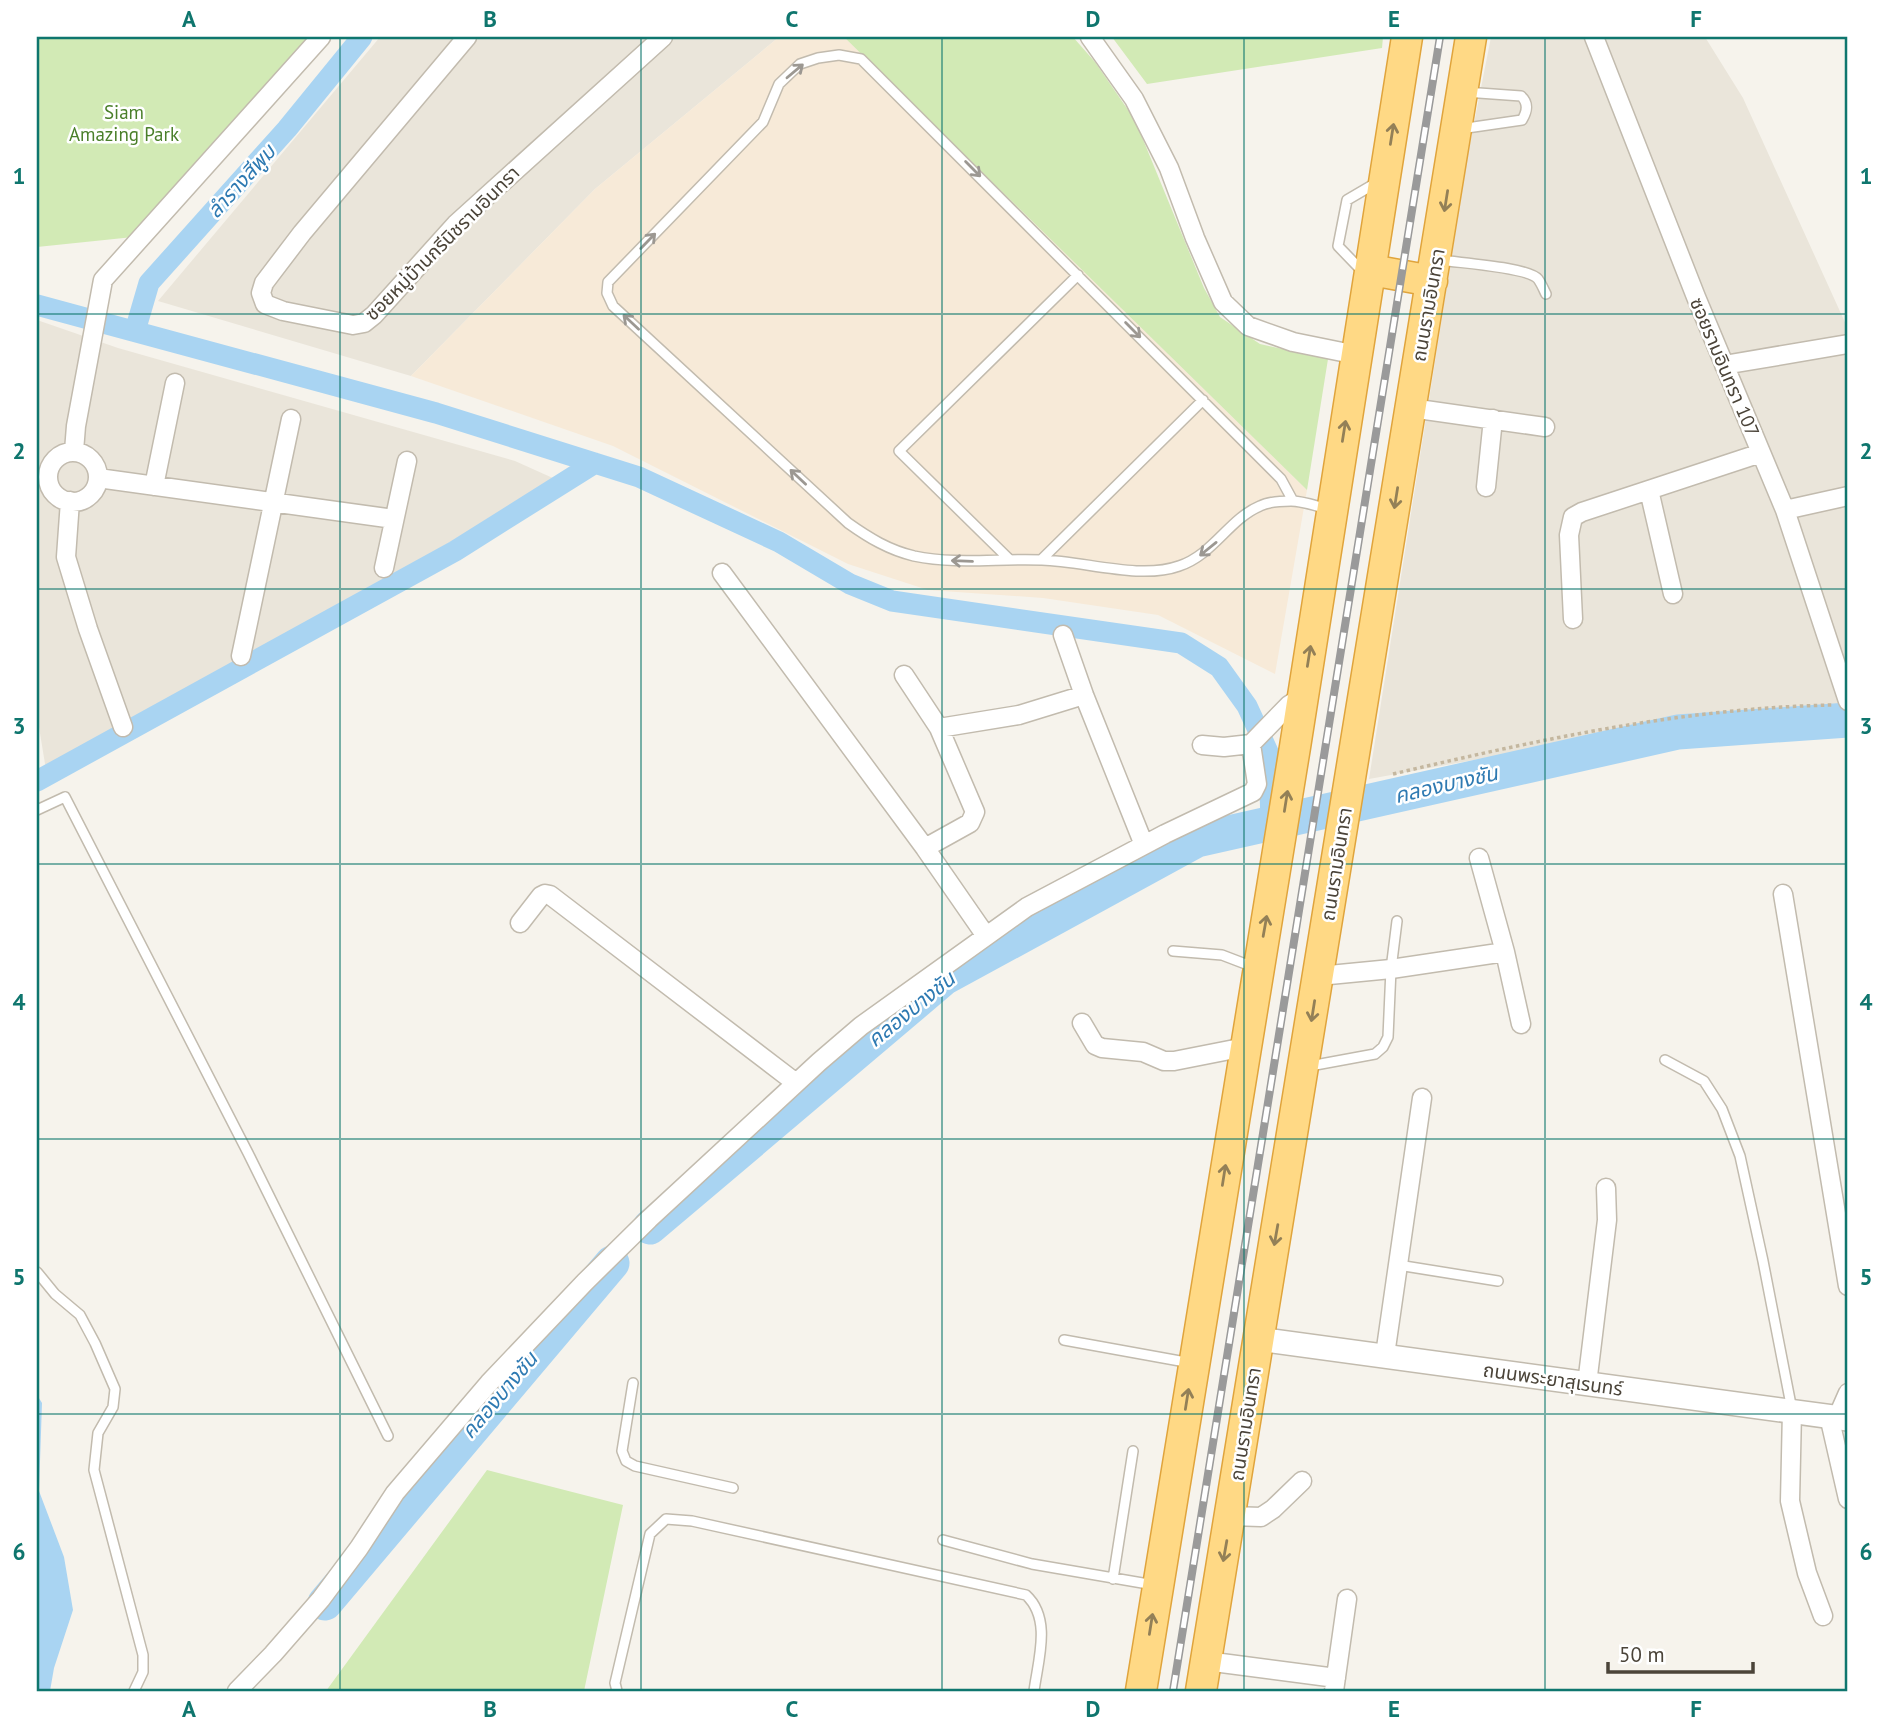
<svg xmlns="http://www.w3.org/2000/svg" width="1885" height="1728" font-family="'PT Sans','Noto Sans Thai',sans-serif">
<rect width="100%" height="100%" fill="#f6f3ec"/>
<path fill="#eae5da" d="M380,37H779L595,189L411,376L158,301Z
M1491,37H1705L1743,98L1848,329V709L1589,739L1369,779L1467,159Z
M37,320L118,348L515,461L555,479L334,612L47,776L37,715Z"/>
<path fill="#f7ead8" d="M779,37H844L1307,490L1275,674L1158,615L1043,598L928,590L848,564L613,446L411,376L595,189Z"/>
<path fill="#d2eab5" d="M37,37H308L143,236L37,247Z
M844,37H1073L1095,62L1135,120L1204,288L1220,317L1260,344L1328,359L1307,490Z
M1112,37H1383L1382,48L1147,84Z
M487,1470L623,1505L584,1691H326Z"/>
<path fill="#a9d4f2" d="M37,1395L42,1403L39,1491L64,1557L73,1610L54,1668L50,1691H37Z"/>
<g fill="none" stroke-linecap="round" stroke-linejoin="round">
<path stroke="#a9d4f2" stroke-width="21" d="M37,305L436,413L639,477L779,542L850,584L892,601L1181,643L1219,667L1247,706L1269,754L1271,824
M135,331L149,283L287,129L362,37
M37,781L455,551L595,463"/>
<path stroke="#a9d4f2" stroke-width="35" d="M650,1227L944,978L1197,840L1678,732L1848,720
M325,1603L612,1263"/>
<g stroke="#c2bbae" stroke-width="12">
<path id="service" d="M1460,129L1522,120C1527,112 1529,103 1521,96L1465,92
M1441,260C1459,263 1528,267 1538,279C1541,283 1544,290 1546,294
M1364,273L1338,246L1347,200L1376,183
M1293,501L1281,479L861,59L839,55L818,58L800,64L779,84L763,122L608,282L607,293L613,306L848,523C869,538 889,550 914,556C957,565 999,558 1042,560C1084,561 1140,580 1179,566C1213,555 1229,519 1260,506C1268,502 1283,501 1291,501C1303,501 1316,506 1328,509
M1009,559L899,451L1078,275
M1041,560L1203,400
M37,810L65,797L248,1153L388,1436
M1173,951L1222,955L1256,968
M1665,1060L1704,1081L1722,1109L1740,1156L1763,1261L1792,1410
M1310,1066L1375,1054L1383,1047L1388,1037L1391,969L1397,921
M1398,1265L1498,1281
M37,1272L55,1294L80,1315L95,1343L115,1389L113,1407L98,1433L94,1470L143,1655V1672L134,1691
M1064,1340L1191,1363
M633,1383L622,1451L626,1461L635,1466L733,1488
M943,1540L1032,1564L1154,1585
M1113,1579L1133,1451
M617,1691L615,1683L650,1534L666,1519L692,1521L1026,1595C1052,1619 1038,1660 1034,1691"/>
</g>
<g stroke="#c2bbae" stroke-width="21">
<path id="minor" d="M467,37L302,233L264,283L261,293L265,304L283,311L353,325L364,323L374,315L456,224L663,37
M1090,37L1134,99L1169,168L1195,238L1223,302L1248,326L1293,342L1357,355
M1594,37L1696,297L1785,510L1848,701
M1724,365L1848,344
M1411,408L1545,427
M74,451L76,426L103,280L321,37
M48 477a25 25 0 1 1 50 0a25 25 0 1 1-50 0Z
M98,478L394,519
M154,486L175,383
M1486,487L1493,419
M1649,490L1673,594
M70,501L66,557L88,629L123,727
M1785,510L1848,496
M384,568L407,461
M722,573L925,848L986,936
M1573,619L1569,535L1573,517L1582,512L1761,453
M1063,635L1084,695L1144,845
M241,656L291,419
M904,675L939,728L1019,715L1084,695
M1202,745L1224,747L1251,744
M925,848L970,823L975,812L939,728
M1479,858L1505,952L1521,1024
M1783,894L1848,1286
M520,923L541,896L545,894L550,895L796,1083
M1319,976L1391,969L1505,952
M1082,1023L1095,1045L1102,1048L1143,1052L1164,1061H1174L1245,1047
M1385,1355L1422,1098
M1587,1384L1607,1220L1606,1188
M1792,1411L1790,1501L1807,1573L1823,1616
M1829,1416L1848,1499
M1837,1418L1848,1393
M1231,1516L1261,1517L1273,1509L1302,1481
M1206,1661L1336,1678
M237,1691L273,1654L321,1599L359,1548L395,1493L489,1383L585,1282L649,1219L819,1062L861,1026L1027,907L1165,834L1253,792L1257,784L1251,744L1289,705L1303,696
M1334,1691L1347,1599"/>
</g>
<g stroke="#c2bbae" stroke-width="26">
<path id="tertiary" d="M1258,1339L1848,1419"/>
</g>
<g stroke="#e0a43c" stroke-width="33">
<path id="trunk" d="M1371,270L1432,281
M1141,1691L1295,747L1407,37
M1201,1691L1471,37"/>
</g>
<path stroke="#c4b79f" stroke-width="3.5" stroke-dasharray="3.5 3.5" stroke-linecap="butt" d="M1393,774C1537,740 1684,708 1832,705"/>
<use href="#service" stroke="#fff" stroke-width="9"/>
<use href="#minor" stroke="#fff" stroke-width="18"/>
<use href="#tertiary" stroke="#fff" stroke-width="23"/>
<use href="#trunk" stroke="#ffd985" stroke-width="30"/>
<g stroke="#9a9a9a" stroke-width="8">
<path id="rail" d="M1173,1691L1440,37"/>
</g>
<use href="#rail" stroke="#fff" stroke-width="5" stroke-dasharray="16" stroke-linecap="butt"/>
</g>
<defs><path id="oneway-shaft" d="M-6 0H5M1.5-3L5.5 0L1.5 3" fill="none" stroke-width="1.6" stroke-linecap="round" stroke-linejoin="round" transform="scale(1.75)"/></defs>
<g stroke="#9c9892">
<use href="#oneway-shaft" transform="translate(795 71) rotate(-40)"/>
<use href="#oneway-shaft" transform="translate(973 169) rotate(45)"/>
<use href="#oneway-shaft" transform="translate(648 241) rotate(-46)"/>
<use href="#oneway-shaft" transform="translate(631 322) rotate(-137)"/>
<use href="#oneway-shaft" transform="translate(1133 330) rotate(45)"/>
<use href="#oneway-shaft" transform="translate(798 477) rotate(-137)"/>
<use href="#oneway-shaft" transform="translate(1208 549) rotate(141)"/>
<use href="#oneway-shaft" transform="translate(962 561) rotate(-178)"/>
</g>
<g stroke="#938057">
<use href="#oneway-shaft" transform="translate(1392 134) rotate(-81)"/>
<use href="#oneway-shaft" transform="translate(1446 201) rotate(99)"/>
<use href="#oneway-shaft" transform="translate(1344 431) rotate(-81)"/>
<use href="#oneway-shaft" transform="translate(1396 498) rotate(99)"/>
<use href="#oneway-shaft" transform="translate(1309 656) rotate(-81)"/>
<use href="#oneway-shaft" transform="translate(1286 801) rotate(-81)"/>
<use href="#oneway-shaft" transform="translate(1265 926) rotate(-80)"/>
<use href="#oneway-shaft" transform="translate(1313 1011) rotate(99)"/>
<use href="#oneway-shaft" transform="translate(1224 1175) rotate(-81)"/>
<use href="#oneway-shaft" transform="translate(1276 1235) rotate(100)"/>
<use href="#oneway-shaft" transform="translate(1187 1399) rotate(-81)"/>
<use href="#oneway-shaft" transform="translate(1225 1551) rotate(100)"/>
<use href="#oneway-shaft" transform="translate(1151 1624) rotate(-81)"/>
</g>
<path fill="none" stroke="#0f766e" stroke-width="2" stroke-opacity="0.55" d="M340,37V1691M641,37V1691M942,37V1691M1244,37V1691M1545,37V1691M37,314H1848M37,589H1848M37,864H1848M37,1139H1848M37,1414H1848"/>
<g text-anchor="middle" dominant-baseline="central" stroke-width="5" stroke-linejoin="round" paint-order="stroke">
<g font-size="19" fill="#4a7f2a" stroke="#fff">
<text x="124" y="112">Siam<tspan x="124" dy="22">Amazing Park</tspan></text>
</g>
<g font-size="19" fill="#4b4439" stroke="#fff">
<text transform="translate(442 243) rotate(-45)">ซอยหมู่บ้านกรีนิชรามอินทรา</text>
<text transform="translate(1428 305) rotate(-80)">ถนนรามอินทรา</text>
<text transform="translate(1725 367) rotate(67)">ซอยรามอินทรา 107</text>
<text transform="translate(1336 864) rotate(-81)">ถนนรามอินทรา</text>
<text transform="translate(1553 1379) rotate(8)">ถนนพระยาสุเรนทร์</text>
<text transform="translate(1245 1424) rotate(-81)">ถนนรามอินทรา</text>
</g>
<g font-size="21" font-style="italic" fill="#2e7ab2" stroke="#fff">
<text transform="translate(241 181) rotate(-48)">ลำรางสีพูม</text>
<text transform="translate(1446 784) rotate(-13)">คลองบางชัน</text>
<text transform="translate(911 1009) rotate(-39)">คลองบางชัน</text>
<text transform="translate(499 1395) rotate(-50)">คลองบางชัน</text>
</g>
</g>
<rect width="1885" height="1728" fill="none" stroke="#ffffff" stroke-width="77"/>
<path d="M1608 1662v10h145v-10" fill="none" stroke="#4b4439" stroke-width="3.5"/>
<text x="1619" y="1662" font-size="21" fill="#4b4439" stroke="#ffffff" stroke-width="5" paint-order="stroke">50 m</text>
<rect x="38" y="38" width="1808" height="1652" fill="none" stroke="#0f766e" stroke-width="2.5"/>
<g font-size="23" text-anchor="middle" font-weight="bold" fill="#0f766e">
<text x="189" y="27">A</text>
<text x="490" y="27">B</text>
<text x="792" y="27">C</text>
<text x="1093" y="27">D</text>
<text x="1394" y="27">E</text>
<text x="1696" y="27">F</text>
<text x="19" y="184">1</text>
<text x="1866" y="184">1</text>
<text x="19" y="459">2</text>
<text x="1866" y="459">2</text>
<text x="19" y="734">3</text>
<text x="1866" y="734">3</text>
<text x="19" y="1010">4</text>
<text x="1866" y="1010">4</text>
<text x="19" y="1285">5</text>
<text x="1866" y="1285">5</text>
<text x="19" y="1560">6</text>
<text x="1866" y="1560">6</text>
<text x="189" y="1717">A</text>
<text x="490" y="1717">B</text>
<text x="792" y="1717">C</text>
<text x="1093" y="1717">D</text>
<text x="1394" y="1717">E</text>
<text x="1696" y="1717">F</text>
</g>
</svg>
